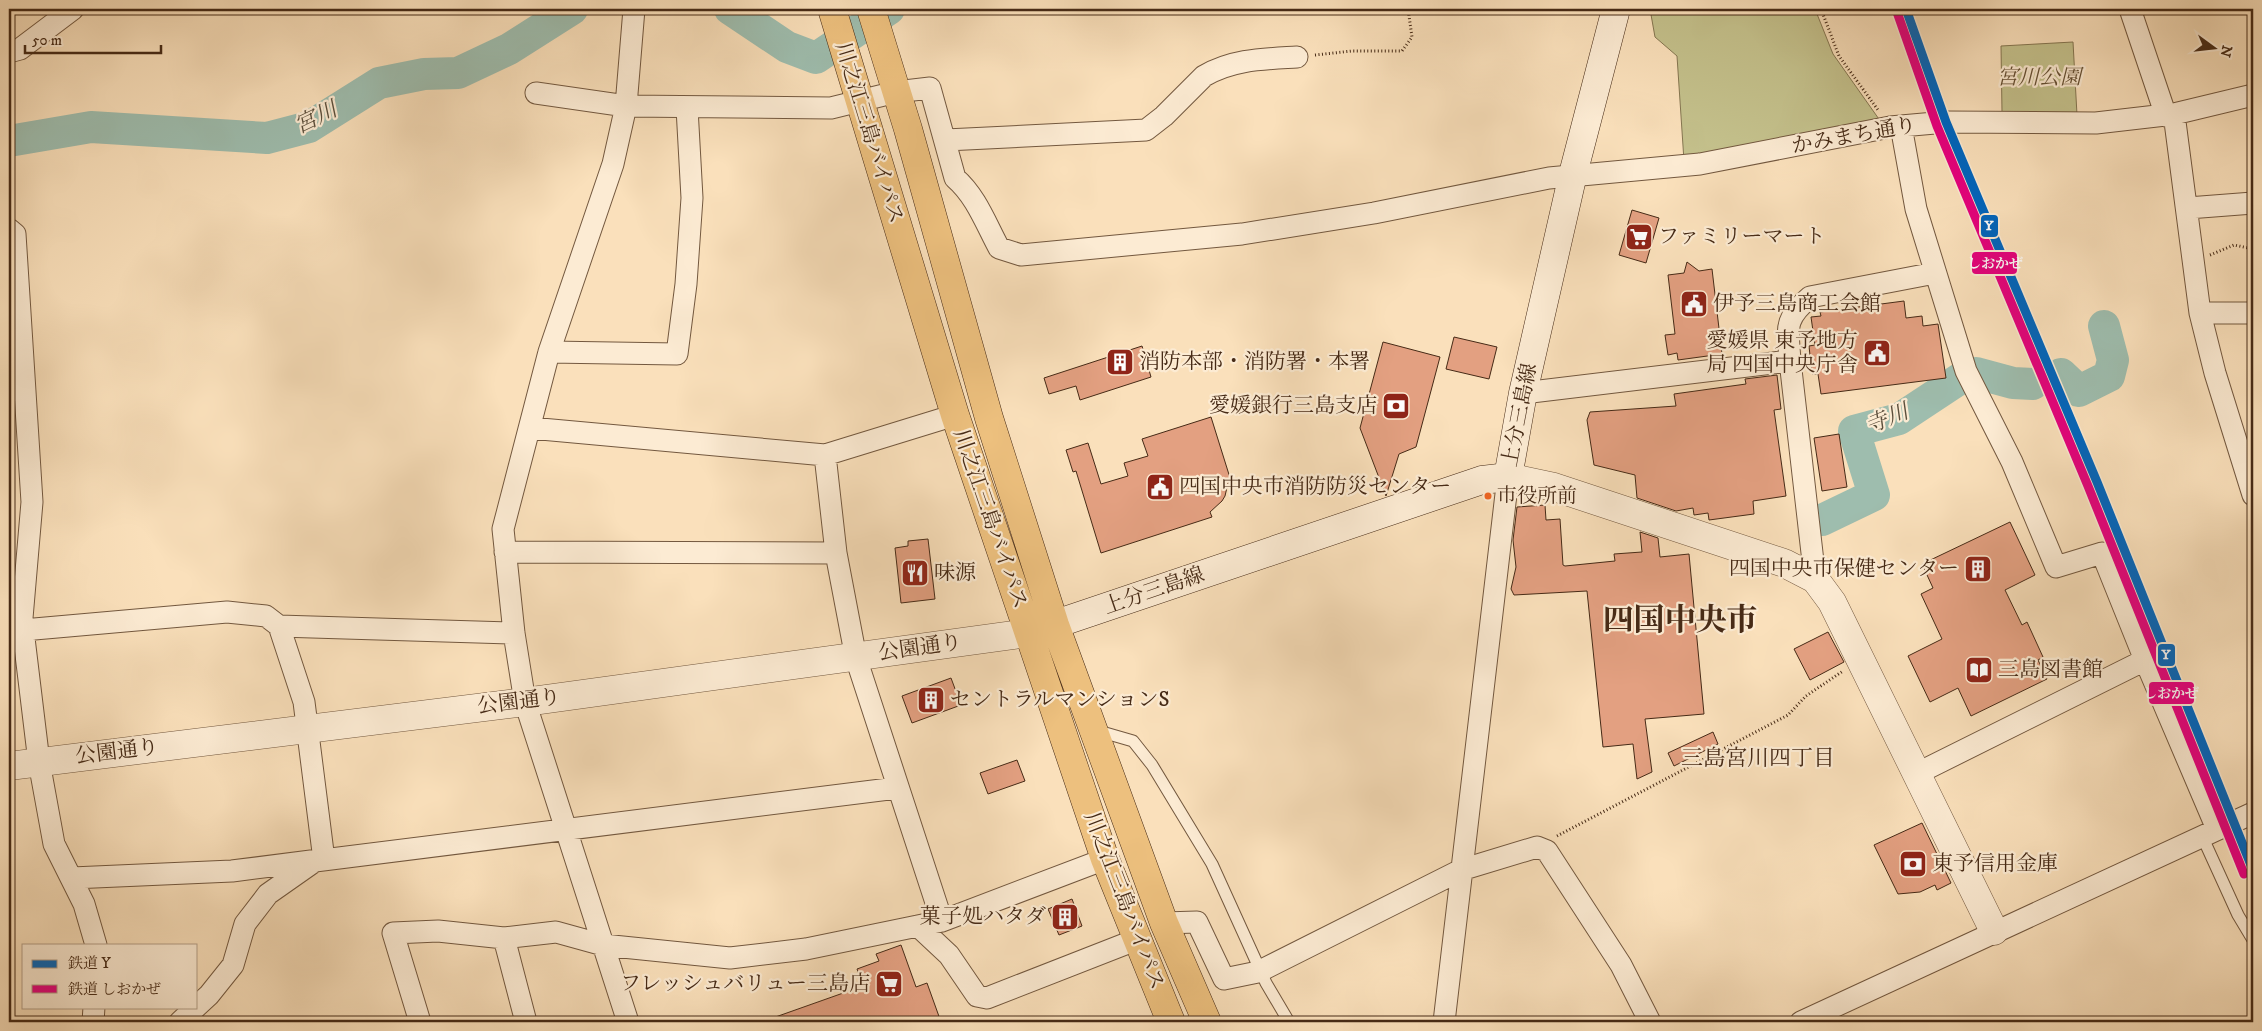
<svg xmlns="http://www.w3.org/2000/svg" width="2262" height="1031" font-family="'IM FELL DW Pica','Noto Serif JP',serif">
<rect width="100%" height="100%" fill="#fae0bb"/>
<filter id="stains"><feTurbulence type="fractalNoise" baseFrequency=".004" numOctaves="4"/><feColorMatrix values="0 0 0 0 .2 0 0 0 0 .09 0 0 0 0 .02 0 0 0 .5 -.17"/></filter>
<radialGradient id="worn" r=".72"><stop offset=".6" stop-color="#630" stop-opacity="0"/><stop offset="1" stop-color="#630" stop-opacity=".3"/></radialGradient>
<path fill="#c4c18c" stroke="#857651" d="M1650,9H1815L1833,54L1881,122L1684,161L1677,56L1655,37Z
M2073,42L2077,115L2002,112L2001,46Z"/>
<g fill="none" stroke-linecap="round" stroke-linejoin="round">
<path stroke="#9ebdae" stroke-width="32" d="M730,9L787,47L816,58L889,9
M9,141L91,127L267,138L309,127L379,83L424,74L458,73L509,49L572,9
M2061,374L2079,391L2109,376L2113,360L2104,326
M1822,520L1874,495L1854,431L1899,419L1961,378L1976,373L2013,383L2033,384"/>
</g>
<path fill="#e3a081" stroke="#462a16" d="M1632,210L1659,218L1646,263L1619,255Z
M1687,262L1699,271L1712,269L1722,354L1678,360L1677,353L1668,355L1665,335L1675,334L1668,275L1684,273Z
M1904,301L1906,318L1922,316L1923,326L1938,324L1946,378L1821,394L1818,374H1812L1809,346L1815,345L1811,317L1821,316L1820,312Z
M1454,337L1497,347L1489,379L1446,369Z
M1383,342L1440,357L1416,447L1399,454L1386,496L1360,428Z
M1142,346L1151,377L1080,400L1076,386L1049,394L1044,378Z
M1777,375L1781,409L1774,410L1786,496L1753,501L1754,514L1709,520L1708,513L1694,515L1693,508L1676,511L1637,498L1635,475L1594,465L1587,420L1590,412L1676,406L1674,394L1746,384L1745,379Z
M1211,417L1231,481L1228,483L1225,496L1222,501L1210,512L1212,517L1101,553L1076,471L1073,472L1066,450L1088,443L1101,484L1128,476L1124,463L1148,456L1142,439Z
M1839,434L1847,487L1822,491L1814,438Z
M1545,505L1546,520L1560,519L1563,565L1565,566L1615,561L1614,554L1642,552L1640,532L1658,538L1660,557L1689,554L1704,714L1645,719L1652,772L1637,779L1633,744L1603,747L1587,591L1514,595L1511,589L1516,567L1513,540L1517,507Z
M2010,522L2035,575L2005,590L2022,625L2027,622L2043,657L2038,660L2047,679L1971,716L1958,688L1930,702L1908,656L1942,639L1921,594L1933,588L1922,564Z
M928,539L935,599L901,603L895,548L908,546V541Z
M1828,632L1844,662L1810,680L1794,649Z
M951,678L961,705L912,723L902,696Z
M1713,732L1718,744L1674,766L1668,753Z
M1017,760L1025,781L988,794L980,773Z
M1922,823L1951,883L1937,890L1935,885L1920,892L1898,894L1874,845Z
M1072,899L1082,926L1059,935L1048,909Z
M901,945L916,987L927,983L941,1022H767V1020L863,986L857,969L879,961L876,954Z"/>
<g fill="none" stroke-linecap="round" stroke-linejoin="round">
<g stroke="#73583f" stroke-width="13">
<path id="service" d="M1095,730L1133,741L1152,765L1212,864L1266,983L1289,1022
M2202,836L2238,915L2253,940"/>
</g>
<g stroke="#73583f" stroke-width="23">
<path id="minor" d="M2130,9L2166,116
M9,52L20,49L73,9
M536,93L626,106L831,108L896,92L930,88L955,178C976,196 986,224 999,248L1021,255L1242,234L1374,213L1549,178L1700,164L1890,127L1946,122L2096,123L2174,114L2253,95
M2174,114L2200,313L2215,373L2253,495
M1901,126L1916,209L1966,371L2012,462L2056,567L2102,553L2145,660L2217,829
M946,140L1146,130L1164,116L1204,76C1233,59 1264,59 1297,57
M2188,208L2253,203
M9,229L15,234L32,502L22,618L23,630L39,762L54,844L84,904L96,945
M2200,313H2253
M549,352L677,354L686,284L692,198L687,108
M1523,393L1790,361
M530,428L825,455L955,415
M825,455L836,553L856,658L942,921
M505,552L836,553
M1815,579L1790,361C1788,328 1783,320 1810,297L1935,273
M279,626L514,633
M23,630L227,612L266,616L279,626L304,702L324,860
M1916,774L2145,660
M72,878L232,871L311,861
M1164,923L1197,922L1224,979L1258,972L1461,870L1537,847L1547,851L1621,965L1650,1022
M918,926L949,955L977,996L987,998L1138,939
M504,938L526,1022
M196,1007L209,995L233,965L245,924L268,894L315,861L897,788
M93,1022L94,1007
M180,1022L196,1007
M420,1022L393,933L438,931L504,938L556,932L603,945L730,958L806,949L942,921L1105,859
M628,1022L525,702L514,633L503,529L549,352L613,164L626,106L634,9
M1444,1022L1508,477
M1801,1022L2253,813"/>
</g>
<g stroke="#73583f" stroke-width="29">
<path id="tertiary" d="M1508,477L1554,487L1784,563L1815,579L1832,602L1994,931
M9,766L525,702L1028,633"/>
</g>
<g stroke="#462a16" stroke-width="29">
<path id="secondary" d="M1032,632L1482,480L1508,477L1523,393L1573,174L1616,9"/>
</g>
<g stroke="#462a16" stroke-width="29">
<path id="trunk" d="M832,9L955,415L1105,859L1171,1022
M871,9L908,129L989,418L1055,625L1164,923L1207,1022"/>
</g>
<path stroke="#462a16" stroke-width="3" stroke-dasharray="1 2.5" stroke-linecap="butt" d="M1821,9L1839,56L1878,110
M1315,55L1352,51H1402L1412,37L1408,9
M2210,255L2234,245L2253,249
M1557,836L1788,715L1806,696L1843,671"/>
<use href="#service" stroke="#fcebd3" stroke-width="11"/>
<use href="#minor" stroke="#fcebd3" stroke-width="21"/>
<use href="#tertiary" stroke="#fcebd3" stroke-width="28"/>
<use href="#secondary" stroke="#fcebd3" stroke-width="28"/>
<use href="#trunk" stroke="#edc07e" stroke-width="28"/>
<g stroke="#fcebd3" stroke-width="12">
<path id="rail-1" d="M1906,9L1946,122L2097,482L2253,870"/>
</g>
<g stroke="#fcebd3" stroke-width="12">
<path id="rail-2" d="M1897,12L1937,126L2088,486L2244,874"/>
</g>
<use href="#rail-1" stroke="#0065bd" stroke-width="9"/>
<use href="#rail-2" stroke="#e5007d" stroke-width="9"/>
</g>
<defs>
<g id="supermarket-square" transform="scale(1.4375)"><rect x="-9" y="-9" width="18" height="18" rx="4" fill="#8f2418" stroke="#fcebd3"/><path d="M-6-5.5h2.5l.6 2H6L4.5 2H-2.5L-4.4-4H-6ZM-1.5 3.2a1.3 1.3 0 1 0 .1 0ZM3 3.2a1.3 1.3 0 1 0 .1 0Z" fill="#fff"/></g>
<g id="civic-square" transform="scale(1.4375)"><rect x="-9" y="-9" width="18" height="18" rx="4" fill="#8f2418" stroke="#fcebd3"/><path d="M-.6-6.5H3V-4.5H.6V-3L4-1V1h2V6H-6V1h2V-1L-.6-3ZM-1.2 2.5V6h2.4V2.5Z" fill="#fff"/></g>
<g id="building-square" transform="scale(1.4375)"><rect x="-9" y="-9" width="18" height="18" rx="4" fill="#8f2418" stroke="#fcebd3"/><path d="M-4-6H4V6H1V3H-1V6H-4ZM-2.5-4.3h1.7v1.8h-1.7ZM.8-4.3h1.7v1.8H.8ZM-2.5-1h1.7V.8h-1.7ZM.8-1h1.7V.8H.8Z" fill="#fff"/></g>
<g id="bank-square" transform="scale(1.4375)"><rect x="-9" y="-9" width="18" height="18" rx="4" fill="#8f2418" stroke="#fcebd3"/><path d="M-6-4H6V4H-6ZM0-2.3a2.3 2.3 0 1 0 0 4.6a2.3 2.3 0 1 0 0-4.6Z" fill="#fff"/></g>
<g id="restaurant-square" transform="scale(1.4375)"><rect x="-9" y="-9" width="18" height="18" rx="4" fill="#8f2418" stroke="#fcebd3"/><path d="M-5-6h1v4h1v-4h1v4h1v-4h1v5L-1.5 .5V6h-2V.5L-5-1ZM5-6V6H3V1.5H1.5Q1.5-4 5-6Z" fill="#fff"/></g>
<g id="library-square" transform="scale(1.4375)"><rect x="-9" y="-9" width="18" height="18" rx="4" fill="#8f2418" stroke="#fcebd3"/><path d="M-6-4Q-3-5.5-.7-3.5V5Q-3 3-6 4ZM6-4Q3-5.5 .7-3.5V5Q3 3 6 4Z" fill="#fff"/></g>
</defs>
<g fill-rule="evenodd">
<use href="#supermarket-square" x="1639" y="237"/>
<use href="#civic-square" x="1694" y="304"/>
<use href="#civic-square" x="1877" y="353"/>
<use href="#building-square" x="1120" y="362"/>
<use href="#bank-square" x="1396" y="406"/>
<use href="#civic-square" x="1160" y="487"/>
<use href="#building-square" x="1978" y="569"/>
<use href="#restaurant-square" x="915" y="573"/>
<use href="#library-square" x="1979" y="670"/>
<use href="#building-square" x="931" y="700"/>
<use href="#bank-square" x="1913" y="864"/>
<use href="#building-square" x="1065" y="917"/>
<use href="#supermarket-square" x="889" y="984"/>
</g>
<circle fill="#f26522" stroke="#fcebd3" stroke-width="2" cx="1488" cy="496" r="4.5"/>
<g text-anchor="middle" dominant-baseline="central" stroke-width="4.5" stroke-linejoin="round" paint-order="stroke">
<g font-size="20" fill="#462a16" stroke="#fcebd3" text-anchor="start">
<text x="1497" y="496">市役所前</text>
</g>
<g font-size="21" font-style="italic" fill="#665034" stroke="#fcebd3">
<text x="2039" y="78">宮川公園</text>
</g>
<g font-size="21" fill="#462a16" stroke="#fcebd3">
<text transform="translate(869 133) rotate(73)">川之江三島バイパス</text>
<text transform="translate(1854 136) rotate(-10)">かみまち通り</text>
<text transform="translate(1520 415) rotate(-79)">上分三島線</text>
<text transform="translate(990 519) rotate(71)">川之江三島バイパス</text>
<text transform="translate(1154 591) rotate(-19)">上分三島線</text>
<text transform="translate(920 648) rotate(-8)">公園通り</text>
<text transform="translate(519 702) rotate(-7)">公園通り</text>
<text transform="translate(117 752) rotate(-7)">公園通り</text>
<text transform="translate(1124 901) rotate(69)">川之江三島バイパス</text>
</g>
<g font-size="21" fill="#462a16" stroke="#fcebd3" text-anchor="start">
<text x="1658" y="237">ファミリーマート</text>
<text x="1713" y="304">伊予三島商工会館</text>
<text x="1858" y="341" text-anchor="end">愛媛県 東予地方<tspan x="1858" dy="24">局 四国中央庁舎</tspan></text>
<text x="1139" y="362">消防本部・消防署・本署</text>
<text x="1377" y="406" text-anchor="end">愛媛銀行三島支店</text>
<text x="1179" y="487">四国中央市消防防災センター</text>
<text x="1959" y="569" text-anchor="end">四国中央市保健センター</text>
<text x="934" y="573">味源</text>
<text x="1998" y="670">三島図書館</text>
<text x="950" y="700">セントラルマンションS</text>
<text x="1932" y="864">東予信用金庫</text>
<text x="1046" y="917" text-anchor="end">菓子処ハタダ</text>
<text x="870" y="984" text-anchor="end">フレッシュバリュー三島店</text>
</g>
<g font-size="22" font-style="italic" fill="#5c4f3c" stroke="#fcebd3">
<text transform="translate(316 118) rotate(-26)">宮川</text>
<text transform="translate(1887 419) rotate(-22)">寺川</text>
</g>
<g font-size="22" fill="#462a16" stroke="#fcebd3">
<text x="1758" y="758">三島宮川四丁目</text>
</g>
<g font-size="31" font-weight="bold" fill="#462a16" stroke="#fcebd3">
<text x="1680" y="621">四国中央市</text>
</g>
</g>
<g stroke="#fcebd3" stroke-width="2">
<rect x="1980" y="214" width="19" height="24" rx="5" fill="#0065bd"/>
<rect x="1971" y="251" width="47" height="24" rx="5" fill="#e5007d"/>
<rect x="2157" y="643" width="19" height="24" rx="5" fill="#0065bd"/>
<rect x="2148" y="681" width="47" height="24" rx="5" fill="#e5007d"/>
</g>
<g font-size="14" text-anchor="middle" font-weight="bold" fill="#fff">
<text x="1989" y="230">Y</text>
<text x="1995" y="268">しおかぜ</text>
<text x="2166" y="659">Y</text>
<text x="2171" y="698">しおかぜ</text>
</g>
<rect width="2262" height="1031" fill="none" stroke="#fae0bb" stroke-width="30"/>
<rect x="10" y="10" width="2242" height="1011" fill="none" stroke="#462a16" stroke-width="2.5"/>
<rect x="15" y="15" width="2232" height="1001" fill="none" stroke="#462a16"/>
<rect x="22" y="944" width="175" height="65" fill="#fcebd3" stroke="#b39e87"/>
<rect x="32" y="960" width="25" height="8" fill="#0065bd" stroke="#b39e87"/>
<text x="68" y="968" font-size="15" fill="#462a16">鉄道 Y</text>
<rect x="32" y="985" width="25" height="8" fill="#e5007d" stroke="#b39e87"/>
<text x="68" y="994" font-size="15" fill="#462a16">鉄道 しおかぜ</text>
<g transform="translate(2214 48) rotate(105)" stroke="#fcebd3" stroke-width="4" paint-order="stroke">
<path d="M0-4L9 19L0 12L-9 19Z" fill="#462a16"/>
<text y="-8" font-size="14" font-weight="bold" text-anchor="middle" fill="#462a16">N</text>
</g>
<path d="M25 45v8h136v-8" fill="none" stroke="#462a16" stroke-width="2.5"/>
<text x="32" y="45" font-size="15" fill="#462a16" stroke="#fcebd3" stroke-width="4" paint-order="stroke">50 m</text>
<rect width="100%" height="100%" filter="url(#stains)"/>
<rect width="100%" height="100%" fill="url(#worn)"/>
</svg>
